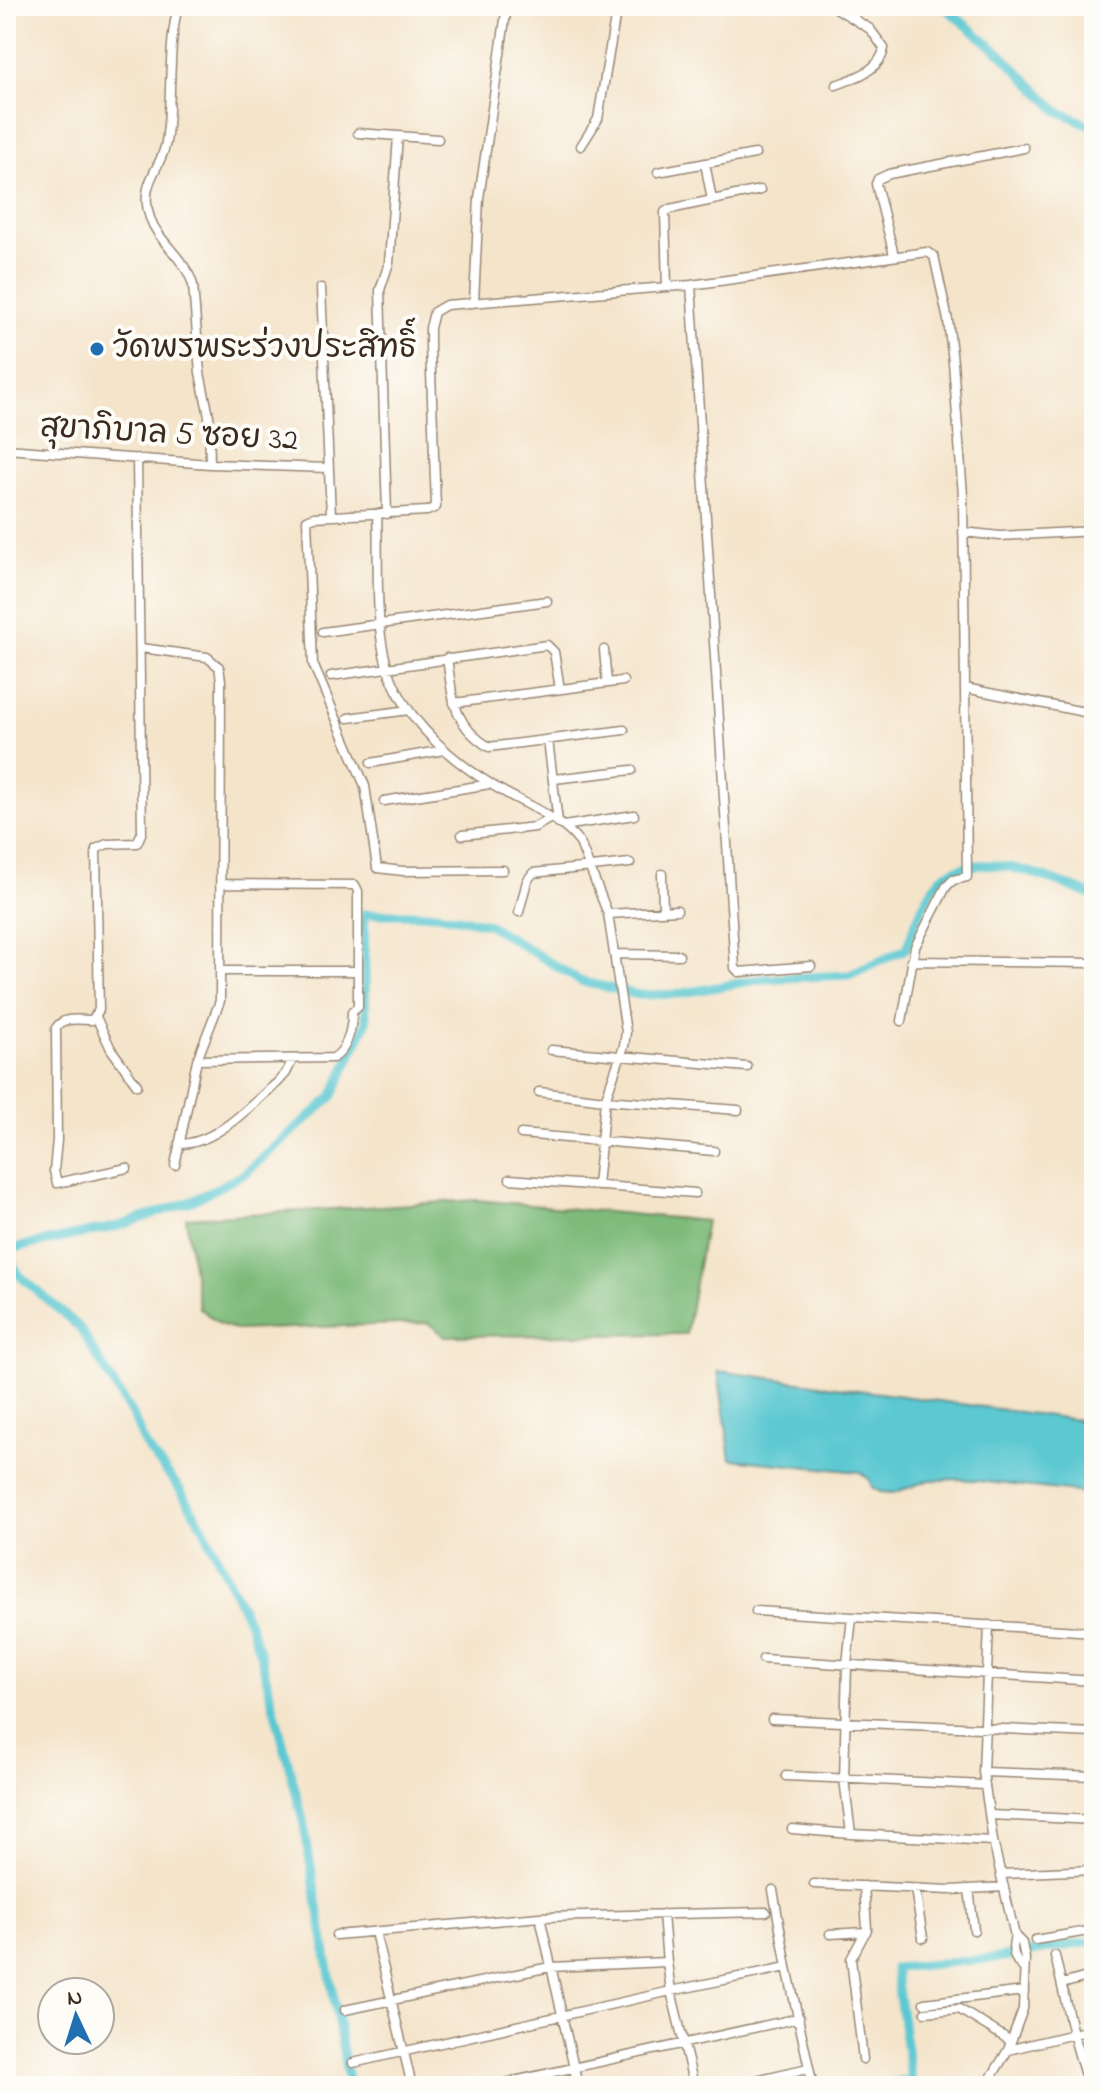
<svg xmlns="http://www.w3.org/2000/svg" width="1100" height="2092" font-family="'Indie Flower','Playpen Sans Thai',sans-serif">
<rect width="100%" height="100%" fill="#fdfcf7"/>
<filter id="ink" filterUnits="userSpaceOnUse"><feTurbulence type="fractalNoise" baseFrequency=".0125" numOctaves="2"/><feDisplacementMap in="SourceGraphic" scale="16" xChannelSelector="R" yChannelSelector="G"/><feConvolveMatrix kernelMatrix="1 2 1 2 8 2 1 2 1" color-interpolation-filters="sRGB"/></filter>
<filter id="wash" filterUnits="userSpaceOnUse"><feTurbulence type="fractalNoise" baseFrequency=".006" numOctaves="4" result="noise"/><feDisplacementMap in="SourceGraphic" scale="32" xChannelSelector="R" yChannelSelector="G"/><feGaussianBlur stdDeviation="1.8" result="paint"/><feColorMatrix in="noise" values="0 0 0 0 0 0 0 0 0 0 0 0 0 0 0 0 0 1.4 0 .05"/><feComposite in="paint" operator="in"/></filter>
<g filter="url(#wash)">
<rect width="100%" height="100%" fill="#f4e4ca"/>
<path fill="#7ebb7a" stroke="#5c724c" stroke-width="2" d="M477,1200L706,1221L686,1334L445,1336L428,1323L236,1330L220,1324L199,1308L186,1218Z"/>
<path fill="#5bc8d1" stroke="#4b7978" stroke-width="2" d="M718,1371L1094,1422V1494L961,1479L930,1480L893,1493L880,1492L872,1487L869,1479L860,1472L731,1459Z"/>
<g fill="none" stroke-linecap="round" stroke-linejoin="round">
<path stroke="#5bc8d1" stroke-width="9" d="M943,6L1001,54L1058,111L1094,127
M6,1250L119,1226L192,1201L244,1174L332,1097L366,1023L364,914H437L488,924L580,981L639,995L678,994L762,979L849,975L906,949C912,930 930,883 946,874C988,849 1053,880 1094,896
M6,1250L19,1275L79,1327L134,1418L145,1445L179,1488L204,1529L250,1625L260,1654L303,1820L349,2086
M883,2086L911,2079L895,1968L997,1958L1094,1941"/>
</g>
</g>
<g filter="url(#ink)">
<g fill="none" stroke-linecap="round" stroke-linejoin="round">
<g stroke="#988774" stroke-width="11">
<path id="minor" d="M178,6C167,50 173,97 166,142C162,169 138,182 150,218C159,243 186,259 193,285L200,373L209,416L210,464
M833,6L870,29L884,48C881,70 855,78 836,85
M996,6L999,9
M853,17L860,6
M358,133L438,139
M581,146L598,119L617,6
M705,163L712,200
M658,172L755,154
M894,255L876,184L878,179L889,174L1024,148
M691,285L735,968L739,972L811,966
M667,287L665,212L670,209L760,190
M321,288L331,516
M474,302L479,198L507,6
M6,449L210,464L328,468
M377,514C379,557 375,614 384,654C396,711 443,754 489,783C519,803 558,814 580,843L608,914L626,1032L624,1046L605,1100L597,1186
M387,514L380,290L389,263L398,136
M963,532L1000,536L1094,531
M323,632L547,601
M141,648L207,657L219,667L221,680L220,1001L197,1060L175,1165
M604,650L607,683
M447,658C453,698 452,724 489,747L624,730
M331,676L547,645L554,652L560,689
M965,688L1094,714
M454,703L623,681
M348,718L409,710
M548,740L558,822
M371,763L444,750
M554,779L632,770
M384,801L490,784
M564,826L634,815
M462,835L535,827L551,818
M503,870L403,871L377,868L365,786L313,664L307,520L314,517L427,511L436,507L430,346V328L434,312L446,305L691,285L927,252L934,256L948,320L953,362L963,496L967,877L953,880L946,887L915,947L902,1021
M662,874L663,911
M519,912L527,881L533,873L630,863
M608,914L677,910
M614,954L679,955
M911,961L1094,963
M220,971H358
M96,1017L111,1049L137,1085
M551,1050L747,1067
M197,1060L333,1058C348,1050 352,1027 352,1012L358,1007V891L355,885L221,884
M539,1092L605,1100L738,1110
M521,1134L714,1151
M179,1144C217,1144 250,1105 278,1082L286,1073L293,1059
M127,1168L57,1183L54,1171L57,1140L56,1028C64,1016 79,1020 92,1020L99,1010L96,849L107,844L137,843L142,832L137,458
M510,1179L695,1193
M756,1611L1094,1632
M989,1625L983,1772L993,1841L1015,1936C1011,1949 1013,1959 1023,1968
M763,1659L1094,1681
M772,1719L1094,1733
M983,1772L1094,1776
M786,1776L985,1785
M990,1815L1094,1820
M792,1829L851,1834L993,1841
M851,1834L844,1779L847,1664L852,1617
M1002,1874L1094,1870
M814,1884L950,1890L1004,1887
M915,1889L923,1938
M969,1889L974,1930
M773,1890L787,1967L813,2086
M540,1917L578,2086
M375,1932L412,2086
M830,1934L866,1932
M336,1935L540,1917L766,1912
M1035,1940L1094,1930
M1055,1956L1073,2034L1088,2086
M667,1962L671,1991L694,2086
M1062,1984L1094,1975
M924,2003L1024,1991
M345,2010L550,1967L667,1962L663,1914
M925,2012L959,2009L1011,2041
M1008,2050L1094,2029
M863,2059L851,1959L867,1929L864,1886
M353,2063L671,1991L787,1967
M491,2086L799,2018
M730,2086L808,2068
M986,2086L1008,2050L1023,2009L1025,1959L1022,1943L1015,1936"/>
</g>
<use href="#minor" stroke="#fff" stroke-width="8"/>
</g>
</g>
<circle fill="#1f6fb2" stroke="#fdfcf7" stroke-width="3" cx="97" cy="349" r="8"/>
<g text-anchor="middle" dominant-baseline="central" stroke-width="8" stroke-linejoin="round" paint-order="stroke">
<g font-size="32" fill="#3b2a1e" stroke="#fdfcf7" text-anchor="start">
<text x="113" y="349">วัดพรพระร่วงประสิทธิ์</text>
</g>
<g font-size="32" fill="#3b2a1e" stroke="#fdfcf7">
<text transform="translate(169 435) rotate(3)">สุขาภิบาล 5 ซอย 32</text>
</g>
</g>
<rect width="1100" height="2092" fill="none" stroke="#fdfcf7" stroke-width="32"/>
<g transform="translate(76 2016) rotate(356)"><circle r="38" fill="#fdfcf7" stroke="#afa8a0" stroke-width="2"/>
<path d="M0-6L14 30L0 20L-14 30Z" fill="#1f6fb2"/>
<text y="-12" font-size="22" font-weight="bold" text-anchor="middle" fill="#3b2a1e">N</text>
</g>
</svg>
